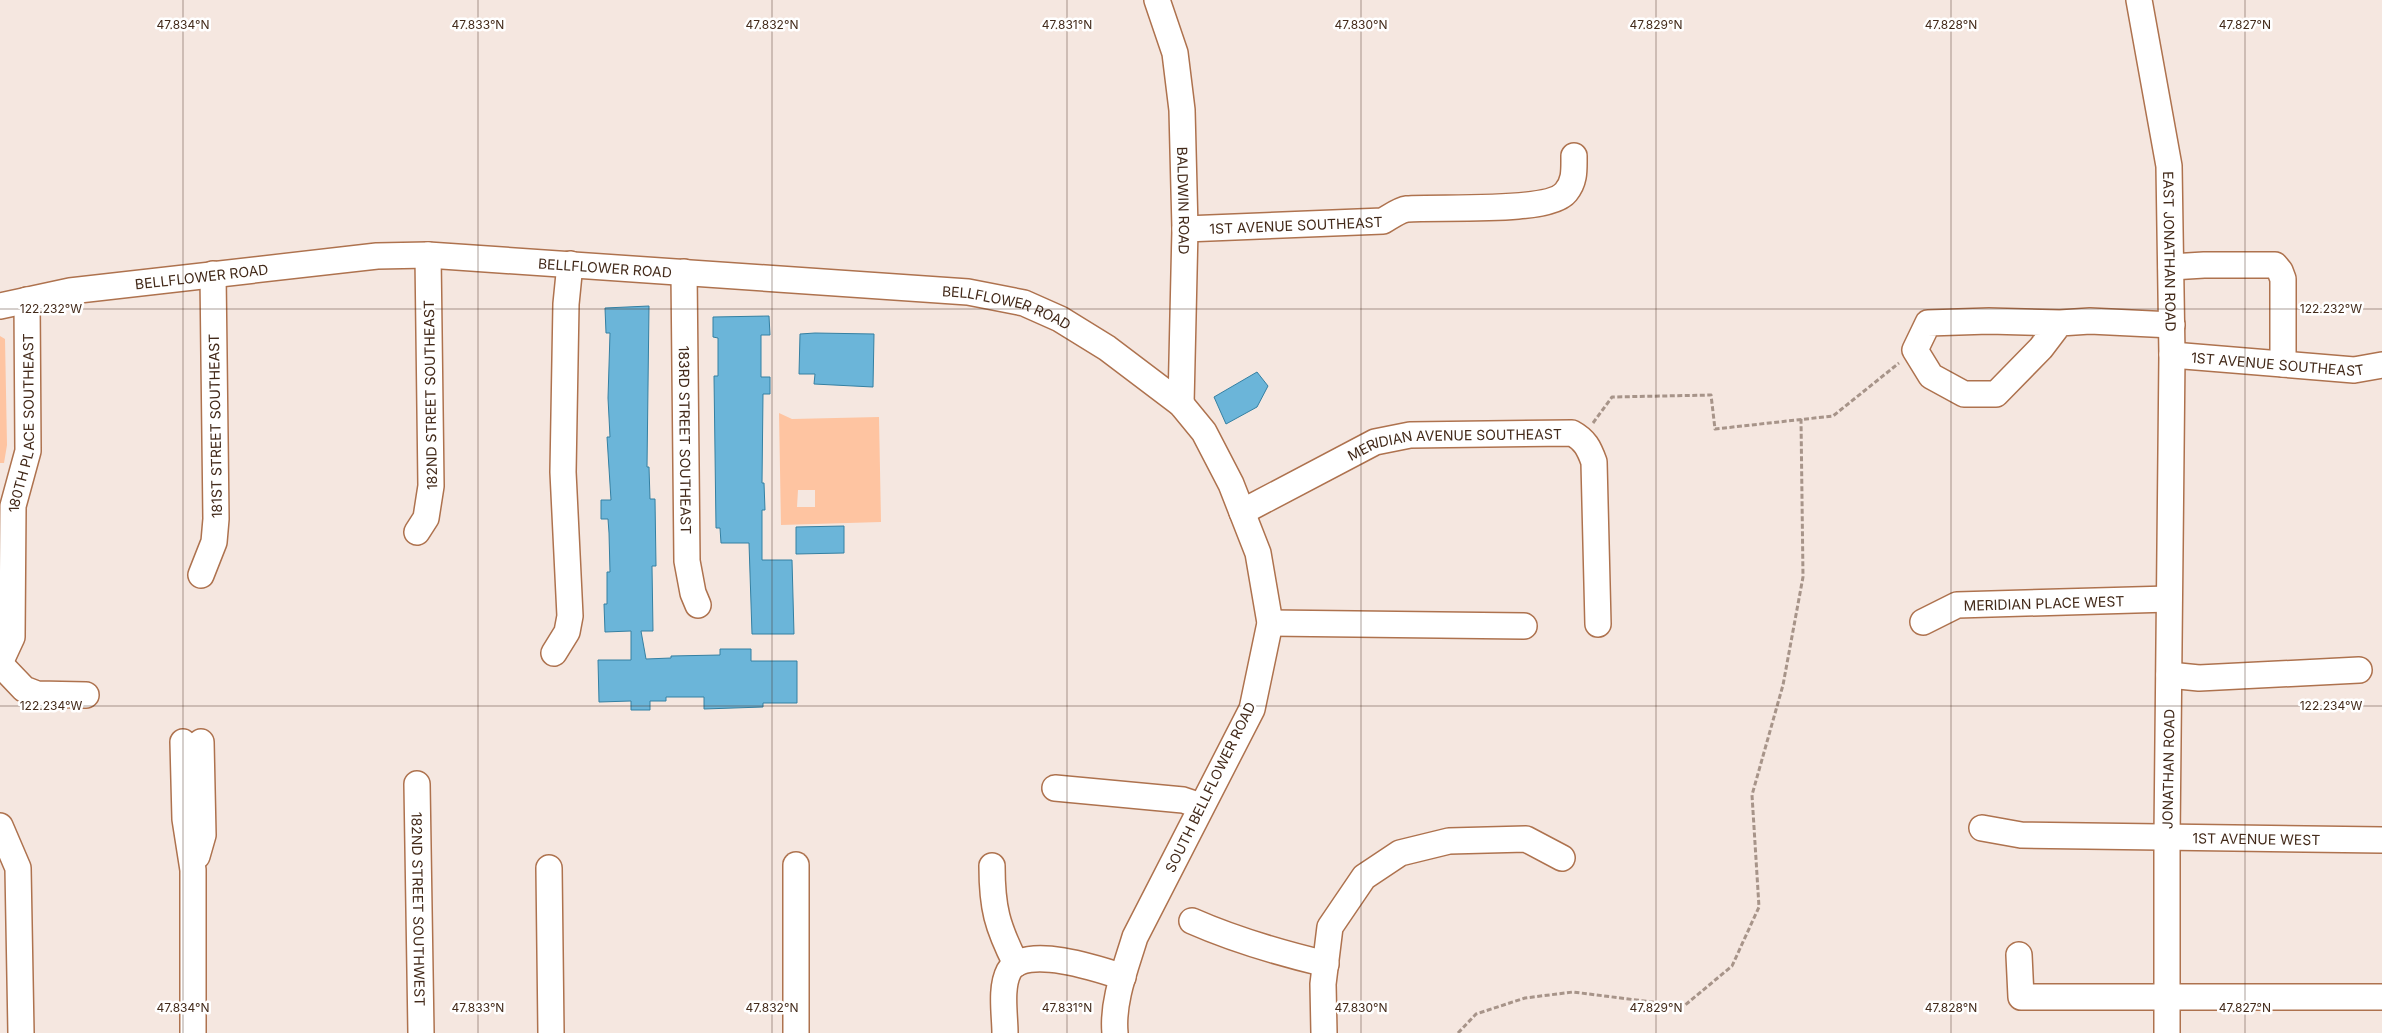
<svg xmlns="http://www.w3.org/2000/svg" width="2382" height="1033" font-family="Inter,sans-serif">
<rect width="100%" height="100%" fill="#f5e7e0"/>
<path fill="#fec4a1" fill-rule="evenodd" d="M0,336L5,339L7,445L4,463H0Z
M779,413L792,419L879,417L881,522L781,525ZM798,490H815V507H797Z"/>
<path fill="#6bb5d9" stroke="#3580a2" d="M649,306L647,467H649L650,499H655L656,566H652L653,631H641L646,659L671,658V656L720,655V649H751V661H797V703H763V707L704,709V697H666V701H650V710H631V701L599,702L598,660H631V631L605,632L604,604H607V572H610L609,533L608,519H601V500H611L607,437H610L608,398L610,333H606L605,308Z
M769,316L770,335H761V377H770V394H763L762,483H764L765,510H762V560H792L794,634H752L749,543H721L720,528H716L714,376H718V338L713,337V317Z
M815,333L874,334L873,387L814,384L815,374H799L800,334Z
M1257,372L1268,386L1257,407L1226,424L1214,397Z
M844,526V553L796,554V527Z"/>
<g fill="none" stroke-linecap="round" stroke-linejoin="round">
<g stroke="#ae724e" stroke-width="28">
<g id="minor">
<path id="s1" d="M1157,0L1175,53L1182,110L1185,229L1181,404"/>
<path id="s2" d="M2139,0L2169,166L2172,355L2167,837V1033"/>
<path id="s3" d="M1185,229L1383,221C1390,217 1399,210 1407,209C1437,206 1549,214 1566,192C1575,181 1574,170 1574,156"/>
<path d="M2171,267L2204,265H2275L2280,271L2283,279V364"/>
<path id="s4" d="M684,272L687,561L693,593L698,605"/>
<path id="s5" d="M0,306L70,291L377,256L428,255L968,292L1024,303L1060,319L1107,348L1181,404L1204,432L1231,484L1258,553L1270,623L1252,709L1135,937C1126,967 1112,1001 1115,1033"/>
<path d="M2060,323L1989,321L1928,323L1915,350L1931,376L1964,394H1996L2041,348L2060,323L2090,321L2172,325"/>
<path id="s6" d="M2172,355L2354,370L2382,365"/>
<path id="s7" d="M1242,512L1375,442L1410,435L1572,433C1585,440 1589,448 1594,462L1598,624"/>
<path d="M417,532L426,518L431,486L428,255"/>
<path d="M201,575L214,542L216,519L213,274"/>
<path id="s8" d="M1923,622L1957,605L2169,599"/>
<path d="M1270,623L1524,626"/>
<path d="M554,653L567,632L570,616L563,472L566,304L570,264"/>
<path id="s9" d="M0,663L12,637L13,506L28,451L27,300"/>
<path d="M0,664L24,689L37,694L86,695"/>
<path d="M2169,675L2199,678L2359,670"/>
<path d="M183,742L185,819L193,870V1033"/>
<path id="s10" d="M417,784L421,1033"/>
<path d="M1055,788L1183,800L1201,806"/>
<path d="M0,826L18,868L21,1033"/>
<path id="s11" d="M1982,828L2021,835L2382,840"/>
<path d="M197,856L203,835L201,742"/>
<path d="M796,865V1033"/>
<path d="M992,866C992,908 997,926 1016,964"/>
<path d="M549,868L551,1033"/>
<path d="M1192,921C1235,940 1280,953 1326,964"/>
<path d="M2019,955L2021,997H2382"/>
<path d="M1005,1033C1005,1015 1000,988 1009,971C1024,944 1099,969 1123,977"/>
<path d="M1324,1033L1323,984L1330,927L1364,877L1400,853L1449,841L1526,839L1562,858"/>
</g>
</g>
<path stroke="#a79489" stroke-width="3" stroke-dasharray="5 2.5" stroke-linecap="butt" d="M1593,423L1612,397L1711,395L1715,429L1833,416L1899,363
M1458,1033L1476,1014L1525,998L1573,992L1684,1006L1732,966L1759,907L1752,795L1783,685L1803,577L1801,419"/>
<use href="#minor" stroke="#fff" stroke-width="25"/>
</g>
<path fill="none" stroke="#432a1a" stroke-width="1" stroke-opacity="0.45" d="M183,0V1033M478,0V1033M772,0V1033M1067,0V1033M1361,0V1033M1656,0V1033M1951,0V1033M2245,0V1033M0,309H2382M0,706H2382"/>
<g text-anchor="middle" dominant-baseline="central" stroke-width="5" stroke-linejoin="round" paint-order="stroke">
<g font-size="14" fill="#432a1a" stroke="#fff">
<text stroke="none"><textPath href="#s1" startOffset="204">BALDWIN ROAD</textPath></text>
<text stroke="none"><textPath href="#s3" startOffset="111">1ST AVENUE SOUTHEAST</textPath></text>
<text stroke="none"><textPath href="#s2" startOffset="254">EAST JONATHAN ROAD</textPath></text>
<text stroke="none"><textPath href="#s5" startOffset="609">BELLFLOWER ROAD</textPath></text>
<text stroke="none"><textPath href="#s5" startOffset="204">BELLFLOWER ROAD</textPath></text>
<text stroke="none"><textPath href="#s5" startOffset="1014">BELLFLOWER ROAD</textPath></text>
<text stroke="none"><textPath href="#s6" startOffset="106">1ST AVENUE SOUTHEAST</textPath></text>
<text transform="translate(430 395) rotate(-91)">182ND STREET SOUTHEAST</text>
<text stroke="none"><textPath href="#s9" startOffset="244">180TH PLACE SOUTHEAST</textPath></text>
<text transform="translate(215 426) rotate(-91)">181ST STREET SOUTHEAST</text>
<text stroke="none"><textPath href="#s4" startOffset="168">183RD STREET SOUTHEAST</textPath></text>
<text stroke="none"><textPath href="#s7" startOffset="229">MERIDIAN AVENUE SOUTHEAST</textPath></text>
<text stroke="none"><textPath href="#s8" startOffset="125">MERIDIAN PLACE WEST</textPath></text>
<text transform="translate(2168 769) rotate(-89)">JONATHAN ROAD</text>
<text transform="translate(1210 787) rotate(-64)">SOUTH BELLFLOWER ROAD</text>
<text stroke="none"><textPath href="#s11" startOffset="275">1ST AVENUE WEST</textPath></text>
<text stroke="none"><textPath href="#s10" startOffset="125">182ND STREET SOUTHWEST</textPath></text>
</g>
</g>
<g font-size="12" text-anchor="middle" fill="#432a1a" stroke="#fff" stroke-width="5" stroke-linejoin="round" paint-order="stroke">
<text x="183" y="29">47.834°N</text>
<text x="478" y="29">47.833°N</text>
<text x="772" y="29">47.832°N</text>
<text x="1067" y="29">47.831°N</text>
<text x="1361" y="29">47.830°N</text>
<text x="1656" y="29">47.829°N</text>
<text x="1951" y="29">47.828°N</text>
<text x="2245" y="29">47.827°N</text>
<text x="2331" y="313">122.232°W</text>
<text x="51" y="313">122.232°W</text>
<text x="2331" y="710">122.234°W</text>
<text x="51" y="710">122.234°W</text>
<text x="183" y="1012">47.834°N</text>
<text x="478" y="1012">47.833°N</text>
<text x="772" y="1012">47.832°N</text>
<text x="1067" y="1012">47.831°N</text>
<text x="1361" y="1012">47.830°N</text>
<text x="1656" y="1012">47.829°N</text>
<text x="1951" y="1012">47.828°N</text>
<text x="2245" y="1012">47.827°N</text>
</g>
</svg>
